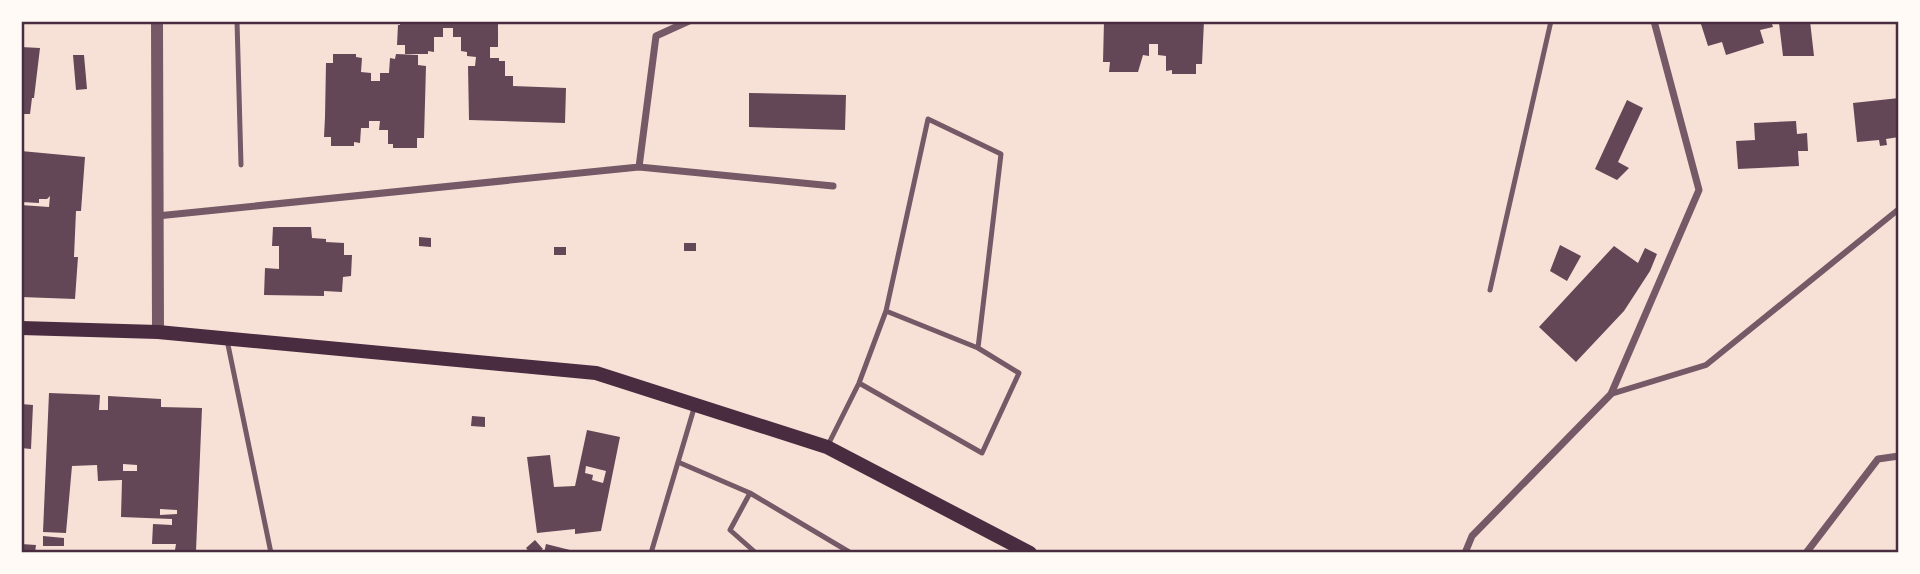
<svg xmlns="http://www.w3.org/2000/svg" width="1920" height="574" font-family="'Asap Condensed',sans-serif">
<rect width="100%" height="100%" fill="#f7e1d7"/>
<path fill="#644757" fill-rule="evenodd" d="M400,21H498V47H490V58H499V61H505V76H513V86L566,88L565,123L469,120L468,66H475L476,57L467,56V52L461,51V37H453V28H443V37H434V52L428,51V54H405V45H397L398,25H400Z
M1104,21H1204L1202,64H1196V74H1172V70L1166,71V56L1158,55V44H1149V56L1143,55L1138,72H1109L1110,62H1103Z
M1700,21H1771L1773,27L1760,30L1764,43L1726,55L1722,42L1708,46Z
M1810,21L1814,56H1783L1779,23Z
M21,47L40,48L34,98H32L30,114H21Z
M333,54H356V57L362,58L361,72L371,73V81H380V73H389L390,58L395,59L396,54L418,55V65L426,66L424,138H417V148H393V144H388V130H379L380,121H369V128H361L360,143L354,142V146H331V137H324L325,117L326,63H333Z
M73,55H84L87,89L76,90Z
M749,93L846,95L845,130L749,127Z
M1899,98V137L1886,139L1887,145L1880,146L1879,140L1857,142L1853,103Z
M1627,100L1643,108L1618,162L1629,168L1617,180L1595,169Z
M1796,121L1797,134L1807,133L1808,151H1798L1799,166L1738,169L1736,141L1755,140L1754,123Z
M21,151L85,157L81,211H76L74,257H78L75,299L21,297V205L49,207L50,196L47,199H39V203L21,202Z
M273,227H311L312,238L326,239V242L344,243V255H352L351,276L343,277L342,292L324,291V296L264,295L265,268L279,269V246H272Z
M419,237L431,238V247L419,246Z
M684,243H696V251H684Z
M1560,245L1581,256L1567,281L1550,271Z
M1614,246L1638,263L1645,248L1657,254L1650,271L1624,311L1576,362L1539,327Z
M554,247H566V255H554Z
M49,393L100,395L99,410H108V396L161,399V407L202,408L196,551L175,550L176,544H152L153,524L172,525V519L121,517L122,480L98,481L97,465L72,466L66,533L43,532ZM123,464L137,465V471H123ZM160,509L177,510V514L160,515Z
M21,404L33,405L31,449L21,448Z
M472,416L485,417V427L471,426Z
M587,430L620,437L601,531L575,534V529L537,533L527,457L550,455L554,487L575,486ZM586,466L606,471L603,483L592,480L593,475L585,473Z
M43,536L64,538V546H43Z
M535,540L543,549L537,553H530L526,548Z
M21,544L36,545L35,553H21Z
M546,544L574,551L573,553H544Z"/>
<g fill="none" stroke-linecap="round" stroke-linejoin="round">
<path stroke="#755966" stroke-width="5" d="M237,21L241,165
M1490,290L1551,21
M886,311L978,348
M227,340L271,553
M827,447L859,383L886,311L928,119L1001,154L978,348L1019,373L982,453L859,383
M678,462L750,493L851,553
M750,493L730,530L756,553
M651,553L695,405"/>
<path stroke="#755966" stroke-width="6" d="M1611,394L1706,365L1899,209"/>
<path stroke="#755966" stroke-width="7" d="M639,167L656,36L689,21
M157,216L639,167L833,186
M1465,553L1472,536L1611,394L1699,190L1654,21
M1806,553L1878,459L1899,456"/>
<path stroke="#755966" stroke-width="12" d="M157,21L158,332"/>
<path stroke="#4a2c40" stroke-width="14" d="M21,328L158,332L596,373L827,447L1030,553"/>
</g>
<rect width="1920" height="574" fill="none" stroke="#fffaf5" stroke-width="46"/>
<rect x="23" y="23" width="1874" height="528" fill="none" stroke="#4a2c40" stroke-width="2.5"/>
</svg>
